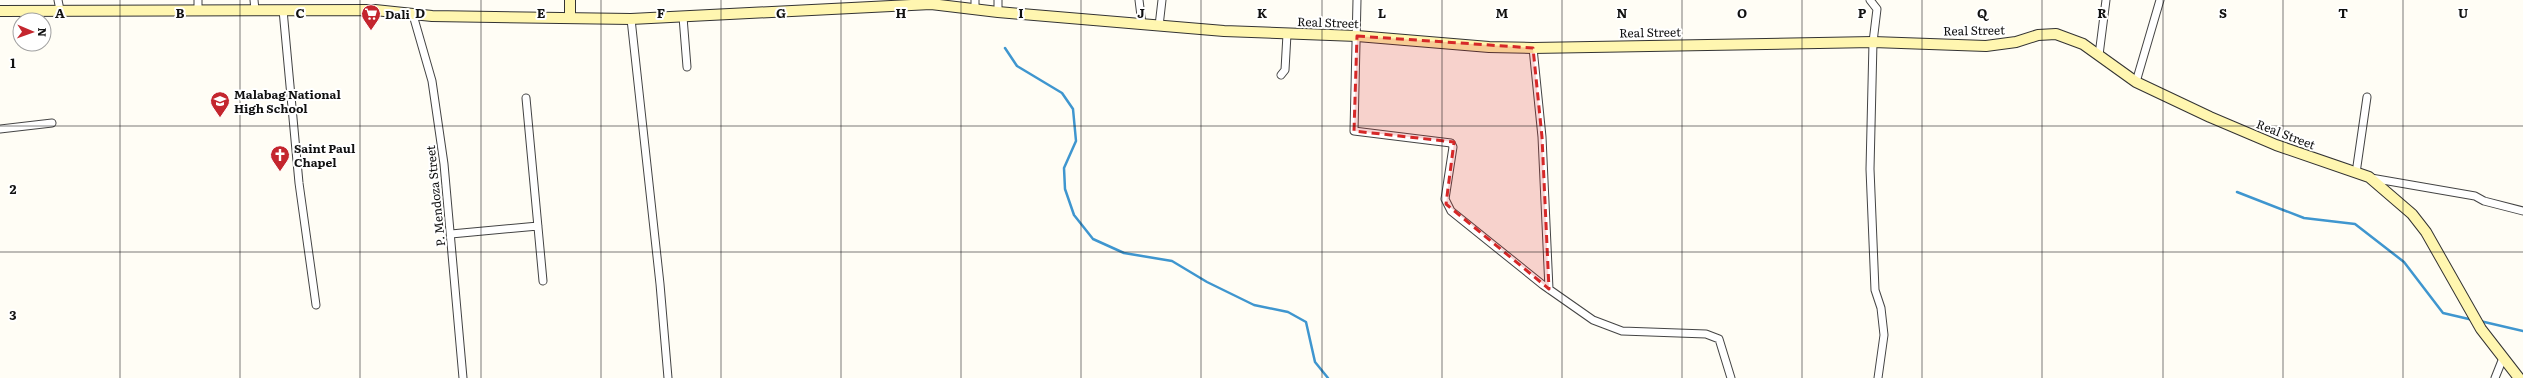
<svg xmlns="http://www.w3.org/2000/svg" width="2523" height="378" font-family="Literata,serif">
<rect width="100%" height="100%" fill="#fffdf5"/>
<g fill="none" stroke-linecap="round" stroke-linejoin="round">
<path stroke="#3f96cf" stroke-width="2.5" d="M1005,48L1017,66L1062,93L1073,109L1076,141L1064,168L1065,189L1074,215L1093,239L1124,253L1172,261L1207,282L1254,305L1288,312L1306,322L1315,362L1328,378
M2237,192L2304,218L2355,224L2404,262L2443,313L2473,320
M2480,321L2523,331"/>
<g stroke="#444" stroke-width="9">
<path id="street" d="M58,0L60,10
M198,0V9
M254,0L255,10
M975,0V9
M998,0V12
M1139,0L1142,24
M1357,0L1354,131L1451,143L1453,147L1445,199L1451,211L1543,285L1593,320L1622,331L1706,334L1719,339L1731,378
M1870,0L1877,9L1873,42L1870,169L1875,290L1881,308L1884,335L1878,378
M283,10L299,183L316,305
M413,15L432,81L444,164L463,378
M683,17L687,67
M631,19L660,284L668,378
M1159,26L1162,0
M1533,48L1542,137L1549,289
M2099,55L2106,0
M1281,75L1285,70L1287,34
M2136,82L2160,0
M526,98L543,281
M0,129L52,123
M2356,173L2367,97
M2371,178L2475,196L2484,201L2523,211
M451,234L538,226
M2495,378L2503,358"/>
</g>
<g stroke="#333" stroke-width="12">
<path id="secondary" d="M570,0V18
M0,11L375,10L432,16L631,19L931,4L998,12L1224,31L1357,36L1489,47L1533,48L1873,42L1986,46L2016,42L2038,35L2056,34L2083,44L2136,82L2210,117L2276,145L2369,177L2412,214L2426,232L2481,329L2519,378"/>
</g>
<use href="#street" stroke="#fff" stroke-width="7"/>
<use href="#secondary" stroke="#fff6b0" stroke-width="10"/>
</g>
<path fill="#d62828" fill-opacity="0.2" stroke="#d62828" stroke-width="3" stroke-dasharray="8 5" stroke-linejoin="round" d="M1357,36L1533,48L1542,137L1549,289L1446,204L1454,142L1354,131Z"/>
<path fill="none" stroke="#111" stroke-width="1" stroke-opacity="0.55" d="M120,0V378M240,0V378M360,0V378M481,0V378M601,0V378M721,0V378M841,0V378M961,0V378M1081,0V378M1201,0V378M1322,0V378M1442,0V378M1562,0V378M1682,0V378M1802,0V378M1922,0V378M2042,0V378M2163,0V378M2283,0V378M2403,0V378M0,126H2523M0,252H2523"/>
<defs>
<g id="supermarket-pin" transform="scale(1)"><path d="M0 17L-7.5 6A9.5 9.5 0 1 1 7.5 6Z" fill="#c4262e" stroke="#fff"/><path d="M-6-5.5h2.5l.6 2H6L4.5 2H-2.5L-4.4-4H-6ZM-1.5 3.2a1.3 1.3 0 1 0 .1 0ZM3 3.2a1.3 1.3 0 1 0 .1 0Z" fill="#fff"/></g>
<g id="school-pin" transform="scale(1)"><path d="M0 17L-7.5 6A9.5 9.5 0 1 1 7.5 6Z" fill="#c4262e" stroke="#fff"/><path d="M0-5L7-2L0 1L-7-2ZM-4 1L0 2.5L4 1V4Q0 6-4 4Z" fill="#fff"/></g>
<g id="church-pin" transform="scale(1)"><path d="M0 17L-7.5 6A9.5 9.5 0 1 1 7.5 6Z" fill="#c4262e" stroke="#fff"/><path d="M-1.2-6h2.4v3.5h3.3v2.4h-3.3V6h-2.4V-.1h-3.3v-2.4h3.3Z" fill="#fff"/></g>
</defs>
<g fill-rule="evenodd">
<use href="#supermarket-pin" x="371" y="14"/>
<use href="#school-pin" x="220" y="101"/>
<use href="#church-pin" x="280" y="155"/>
</g>
<g text-anchor="middle" dominant-baseline="central" stroke-width="4" stroke-linejoin="round" paint-order="stroke">
<g font-size="12" font-weight="bold" fill="#111" stroke="#fff" text-anchor="start">
<text x="385" y="14">Dali</text>
<text x="234" y="94">Malabag National<tspan x="234" dy="14">High School</tspan></text>
<text x="294" y="148">Saint Paul<tspan x="294" dy="14">Chapel</tspan></text>
</g>
<g font-size="12" fill="#111" stroke="#fff">
<text transform="translate(1328 22) rotate(2)">Real Street</text>
<text transform="translate(1974 30) rotate(-1)">Real Street</text>
<text transform="translate(1650 32) rotate(-1)">Real Street</text>
<text transform="translate(2286 134) rotate(21)">Real Street</text>
<text transform="translate(435 196) rotate(-96)">P. Mendoza Street</text>
</g>
</g>
<g font-size="13" text-anchor="middle" font-weight="bold" fill="#111" stroke="#fff" stroke-width="4" stroke-linejoin="round" paint-order="stroke">
<text x="60" y="18">A</text>
<text x="180" y="18">B</text>
<text x="300" y="18">C</text>
<text x="420" y="18">D</text>
<text x="541" y="18">E</text>
<text x="661" y="18">F</text>
<text x="781" y="18">G</text>
<text x="901" y="18">H</text>
<text x="1021" y="18">I</text>
<text x="1141" y="18">J</text>
<text x="1262" y="18">K</text>
<text x="1382" y="18">L</text>
<text x="1502" y="18">M</text>
<text x="1622" y="18">N</text>
<text x="1742" y="18">O</text>
<text x="1862" y="18">P</text>
<text x="1982" y="18">Q</text>
<text x="2102" y="18">R</text>
<text x="2223" y="18">S</text>
<text x="2343" y="18">T</text>
<text x="2463" y="18">U</text>
<text x="13" y="68">1</text>
<text x="13" y="194">2</text>
<text x="13" y="320">3</text>
</g>
<g transform="translate(32 32) rotate(92)"><circle r="19" fill="#ffffff" stroke="#a0a0a0"/>
<path d="M0-3L7 15L0 10L-7 15Z" fill="#c4262e"/>
<text y="-6" font-size="11" font-weight="bold" text-anchor="middle" fill="#111111">N</text>
</g>
</svg>
